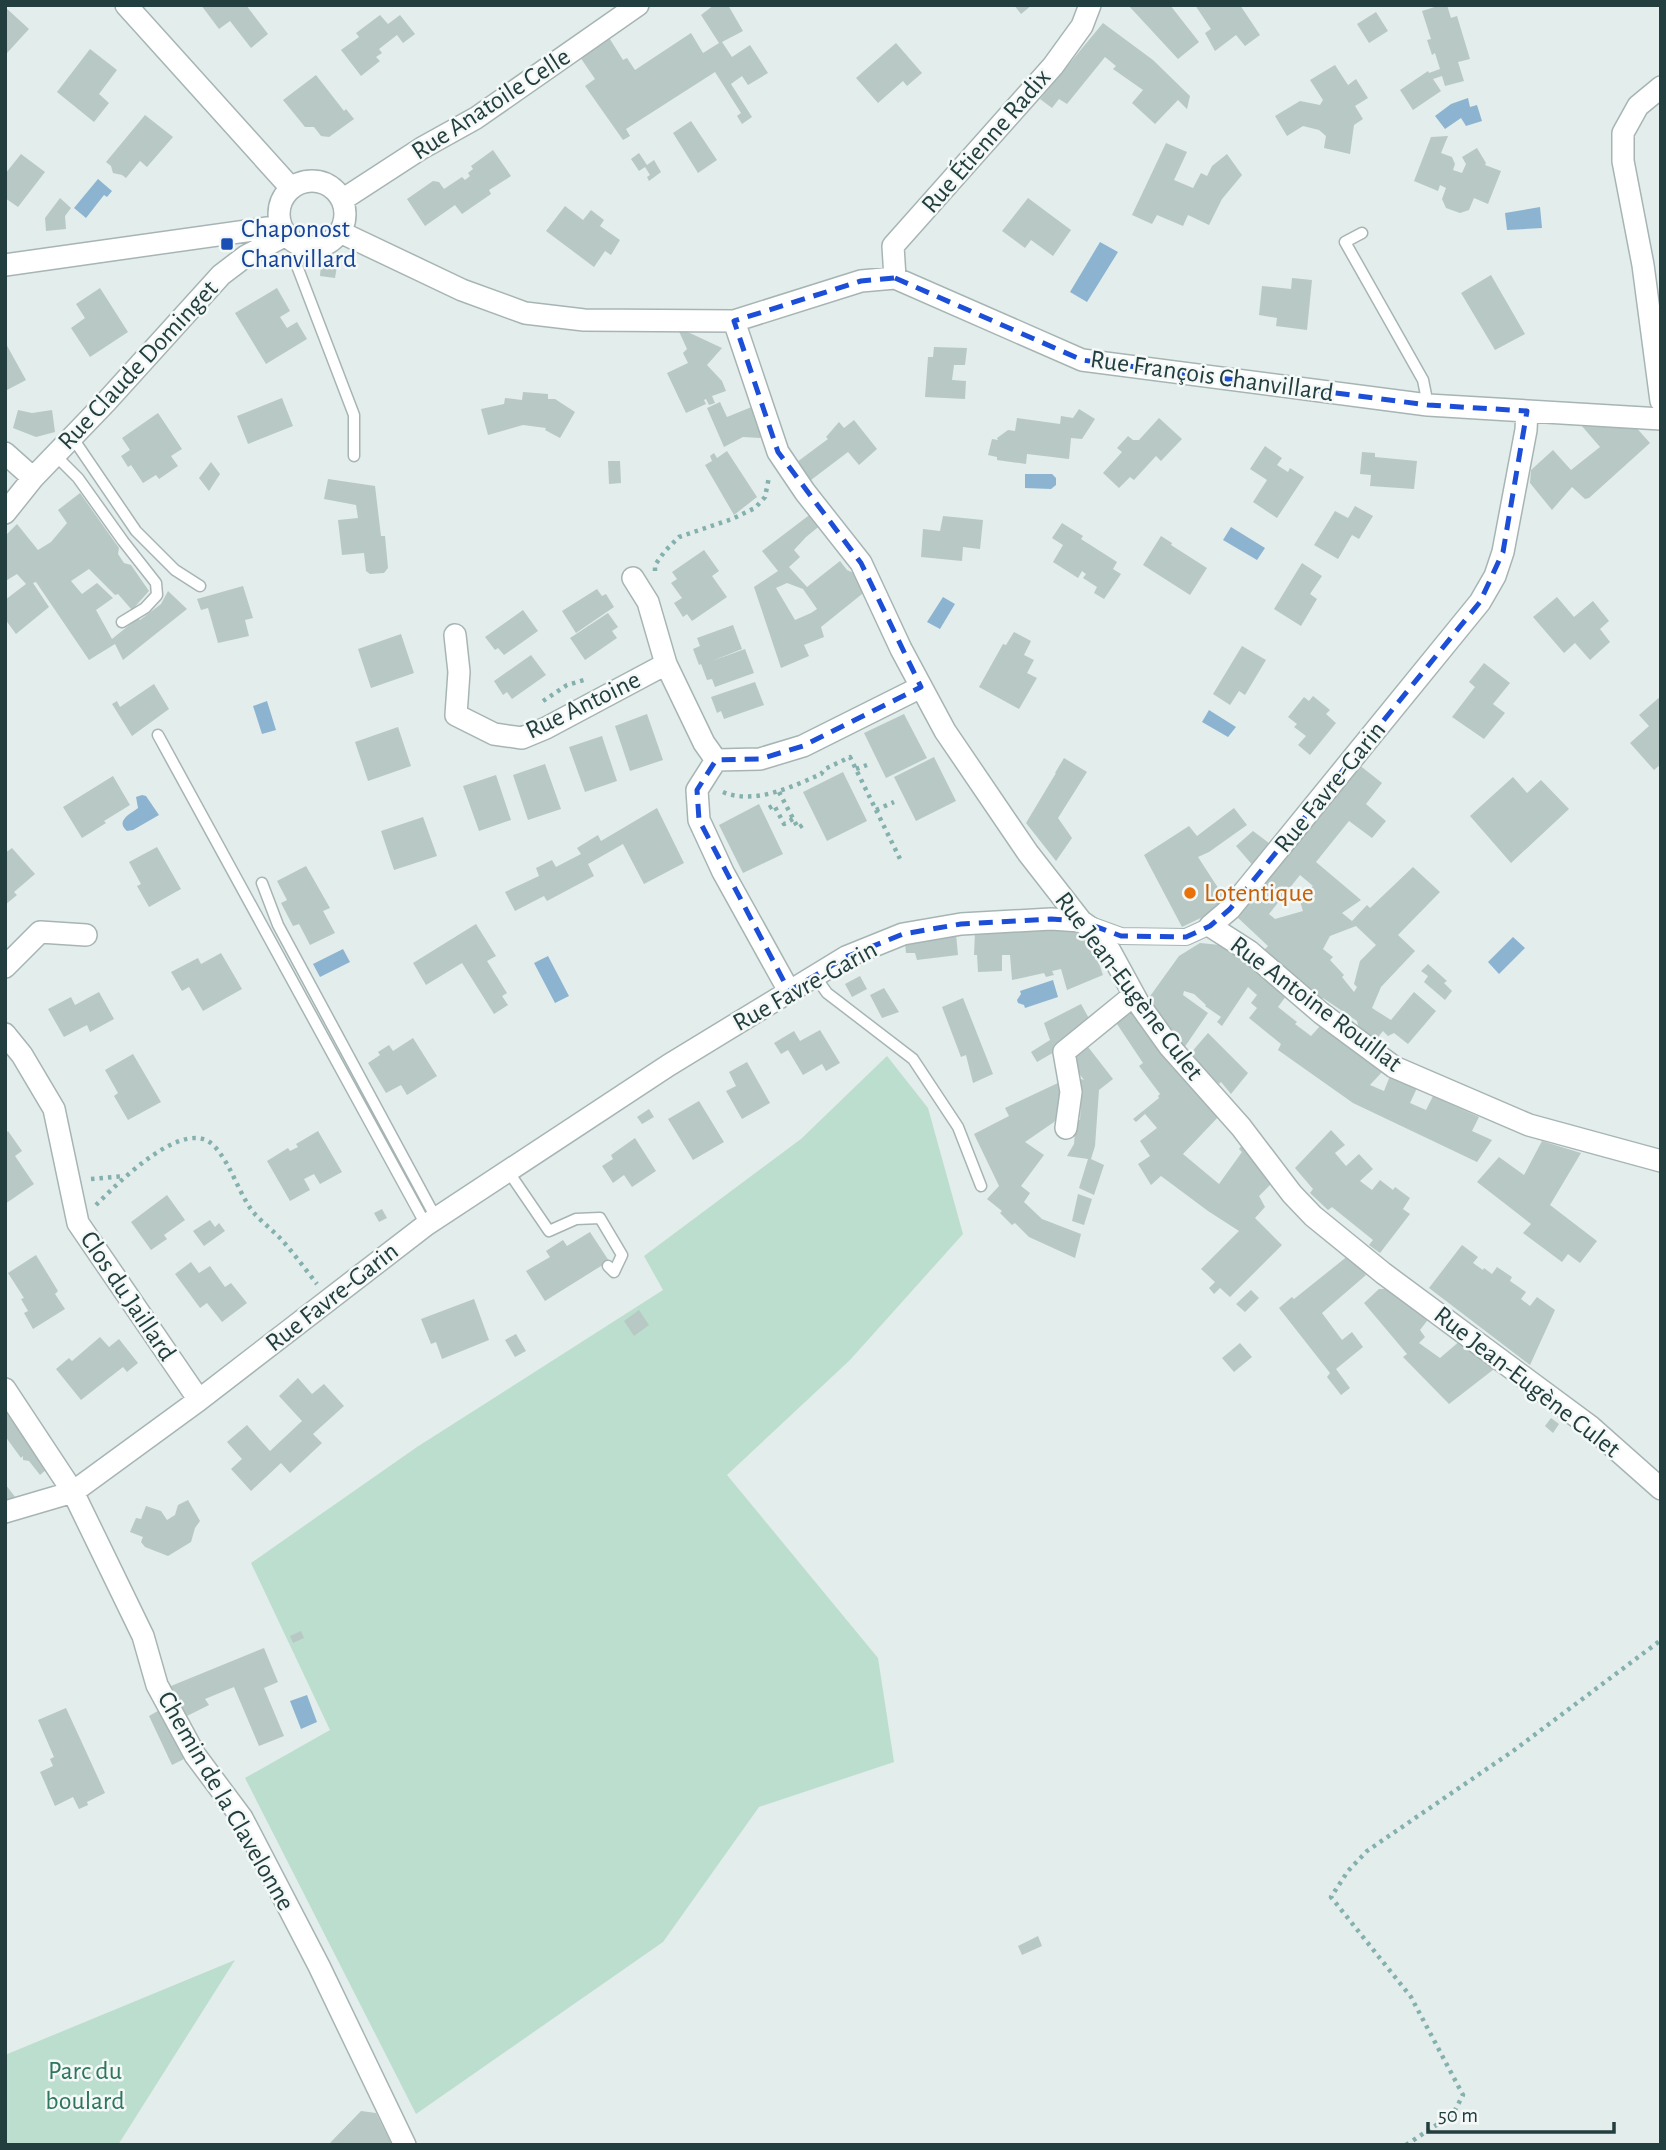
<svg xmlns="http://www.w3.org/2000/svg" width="1666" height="2150" font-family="'Alegreya Sans',sans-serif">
<rect width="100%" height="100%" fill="#e3edeb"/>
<path fill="#bcdece" d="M887,1056L928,1108L963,1234L850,1360L727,1475L878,1658L894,1762L759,1807L663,1942L416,2114L245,1778L330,1730L251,1563L417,1447L663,1290L644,1256L801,1139Z
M235,1960L118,2145H5V2055Z"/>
<path fill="#8cb4d1" d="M1468,98L1470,107L1477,105L1482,121L1466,126L1461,118L1445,129L1435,116L1451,104Z
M98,179L112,191L107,197L104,195L86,218L74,208Z
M1540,207L1542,228L1507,230L1505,213Z
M1100,242L1118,252L1087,302L1070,292Z
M1025,474H1052L1056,478V485L1051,489L1025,488Z
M1231,527L1265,548L1257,560L1223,540Z
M943,597L955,604L940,629L927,622Z
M267,701L276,730L262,734L253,706Z
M1209,710L1236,727L1228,737L1202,722Z
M142,795L146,796L159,815L133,830L127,831C115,821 130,814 138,808L136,797Z
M1513,937L1525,948L1499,974L1488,962Z
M343,949L350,962L320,977L313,964Z
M548,956L569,996L555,1003L534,963Z
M1053,980L1058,997L1025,1008L1024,1005L1018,1003L1017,1000L1021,994L1020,991Z
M307,1695L317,1722L301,1729L290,1701Z"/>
<path fill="#b8c8c5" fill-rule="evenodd" d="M201,5H246L268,34L251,48L230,21L219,29Z
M714,5H728L743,31L722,42L732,57L750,45L768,73L748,85L742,76L731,84L752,117L742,124L737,116L741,113L715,72L626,129L630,136L623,140L585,86L595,79L580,57L608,36L623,60L627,58L635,70L691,33L703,53L719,43L701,15Z
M1014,5H1032L1021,14Z
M1128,5H1170L1199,42L1178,59Z
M1195,5H1240L1260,35L1245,46L1236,35L1215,51L1205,33L1211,29Z
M1441,5H1447L1451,18L1457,16L1470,59L1458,62L1464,81L1445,86L1442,76L1433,79L1441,91L1413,110L1400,90L1428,71L1429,73L1440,69L1435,53L1432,55L1427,40L1431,39L1422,11Z
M5,7L29,29L7,53L5,52Z
M1376,12L1388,31L1369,43L1357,24Z
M380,15L388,24L400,15L415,34L403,43L397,35L379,49L382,53L376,57L380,61L361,76L341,50L359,37L356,33Z
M1103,23L1153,60L1190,96L1187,109L1178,100L1155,124L1132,103L1143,90L1113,69L1116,66L1105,57L1067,104L1059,99L1052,108L1040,99Z
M896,43L922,73L907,86L903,81L878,103L856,78Z
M90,49L117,70L99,94L109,103L94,122L57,92Z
M1335,65L1348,85L1356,79L1368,98L1355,106L1363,119L1354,125L1350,154L1324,148L1326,136L1319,130L1303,126L1287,136L1275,116L1300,101L1320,105L1323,100L1310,80Z
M316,75L344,111L346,109L354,119L329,137L321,136L314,127H305L283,100Z
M145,115L173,137L147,167L140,161L126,178L122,175L113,173L111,166L106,162Z
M691,121L717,160L698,173L673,133Z
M1448,136L1441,153L1452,157L1455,164L1453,170L1462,173L1466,164L1462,157L1477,148L1486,163L1485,165L1501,171L1488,204L1474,198L1469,210L1460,213L1446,208L1442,199L1446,188L1440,185L1438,191L1414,181L1431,137Z
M1166,143L1187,152L1174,180L1193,188L1201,173L1207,176L1212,166L1227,154L1242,175L1222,199L1209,225L1188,215L1183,226L1157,215L1152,224L1132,215Z
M493,150L511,176L489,190L491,194L462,214L455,205L425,226L407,199L433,181L439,182L444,189L462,177L465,180L470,176L468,173L473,169L471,166Z
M639,153L647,165L654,160L661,172L649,181L647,177L650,175L645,167L639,171L631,159Z
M21,154L45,172L18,207L5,198V174Z
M60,198L71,208L65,216L66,229L46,231L45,218Z
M1028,198L1071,230L1053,256L1031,240L1025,248L1002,231Z
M565,206L583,220L591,210L604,220L600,226L620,240L611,255L605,251L594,267L546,231Z
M321,264L337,266L335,278L320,276Z
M1491,275L1525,334L1495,350L1461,293Z
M1292,278L1312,280L1307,330L1276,326L1277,318L1259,315L1262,286L1291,289Z
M100,288L128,332L90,357L71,328L85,318L76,304Z
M277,288L290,311L280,317L287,328L297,322L307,339L266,364L235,313Z
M677,327L722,348L707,365L722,381L726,391L712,396L715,403L709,405L706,399L704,400L706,404L686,413L667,373L688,363L683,353L687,349Z
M5,342L26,380L5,391Z
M934,347L967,348L965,365H954L952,380L966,381L965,399L925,397L928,357H933Z
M523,392L548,394V399H555L575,412L560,438L545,430L546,428L523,425L488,435L481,409L504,404L505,398L522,400Z
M282,398L293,426L248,444L237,416Z
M720,402L727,417L754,406L765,434L760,438L743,437L724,447L707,408Z
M1079,409L1095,419L1082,439L1071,438L1069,459L1027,454L1026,464L997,460V457L988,455L992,439L998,440L997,438L1008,430L1015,431L1017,418L1060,424L1061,416L1073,418Z
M18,410L32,413L52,410L55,432L36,437L13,428Z
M158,413L182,449L171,456L178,466L159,479L156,475L143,483L131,465L128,467L121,456L130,450L122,438Z
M1159,418L1182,439L1161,461L1156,456L1134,480L1130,477L1119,488L1103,473L1122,452L1117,448L1128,436L1133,440H1139Z
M854,420L877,449L859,465L848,452L811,480L797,462L828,439L826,437L839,422L844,428Z
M1585,422L1633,424L1650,443L1589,498L1585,499L1572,487L1552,510L1530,483L1531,470L1553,450L1571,470L1600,447L1581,425Z
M1265,446L1282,458L1277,465L1288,472L1290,468L1304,477L1277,518L1253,502L1267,480L1250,469Z
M727,451L757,497L734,515L705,465L712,461L710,456L714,453L717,458Z
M1362,452L1375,453V457L1417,461L1414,489L1370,486L1371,475L1360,474Z
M608,461H620L621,483L609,484Z
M211,462L220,474L209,491L199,478Z
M328,479L375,486L381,536H385L388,568L384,573L370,574L366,571L364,553L342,555L338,520L358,518L356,505L324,499Z
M80,493L119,548L118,554L124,563L131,565L149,591L132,610L118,594L115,595L89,569L71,581L82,594L97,583L113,598L96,610L112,639L138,618L140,620L161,604L168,591L187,609L123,660L115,644L89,660L36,582L33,583L49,607L16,634L5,619V600L26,584L17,574L7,580L5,578V536L17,524L38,550L51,542L67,523L58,510Z
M1355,506L1373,516L1359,539L1352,535L1338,559L1314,545L1335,511L1348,518Z
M812,513L822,524L806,537L794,550L800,557L789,567L807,587L840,561L847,570L860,576L867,590L821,627L824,637L804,645L809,656L781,668L754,587L778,571L762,551ZM787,583L803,589L817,609L811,613L795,620L776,588Z
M943,516L983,520L980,549L963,547L962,561L921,557L923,529L940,531Z
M1062,523L1083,536L1081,539L1117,562L1113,569L1121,574L1104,599L1094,593L1097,587L1083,578L1086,574L1082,571L1078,578L1053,562L1063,545L1052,538Z
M1161,536L1172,543L1171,545L1207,568L1190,595L1143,565Z
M704,550L719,571L712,576L727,597L692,621L687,614L683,617L674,603L682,598L671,583L677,579L672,572Z
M1302,563L1322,576L1310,594L1317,599L1301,626L1274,609Z
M243,586L253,618L245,620L249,636L218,643L208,608L201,610L197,599Z
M597,589L602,596L606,594L614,607L576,633L562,611Z
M1557,597L1574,617L1593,601L1609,621L1600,629L1610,642L1590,660L1575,643L1564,653L1533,617Z
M523,610L538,631L504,655L498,648L495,650L485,637Z
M608,613L618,627L612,631L617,638L585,660L570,638Z
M733,625L742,649L712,661L745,649L754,673L715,687L712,679L707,680L701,664L699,665L693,649L700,646L697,638Z
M1014,632L1031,641L1024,655L1034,660L1027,673L1037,678L1019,709L979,687L1003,644L1006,645Z
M401,634L414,673L371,688L358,649Z
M1242,646L1266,660L1245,695L1239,691L1230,705L1213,694Z
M531,655L546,675L512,699L507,692L503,695L494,681Z
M1484,663L1510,683L1493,704L1505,713L1484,739L1452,717L1475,687L1469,682Z
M755,682L764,705L724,719L721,711L717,713L711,697Z
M154,684L169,709L132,736L112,704L117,701L120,707Z
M1313,696L1330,710L1326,714L1336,723L1310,755L1298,745L1306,736L1294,727L1297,724L1288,717L1304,697L1309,701Z
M1661,696V764L1654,770L1630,743L1649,726L1639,715Z
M647,714L663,760L630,771L615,726Z
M904,714L927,758L886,778L864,733Z
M398,727L411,766L368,781L355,742Z
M602,736L617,781L585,792L569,747Z
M934,757L956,801L916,821L894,777Z
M1064,758L1087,772L1058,818L1072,838L1056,861L1026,823L1056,773H1055Z
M545,764L561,809L528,820L513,775Z
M1358,764L1382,783L1366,804L1386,821L1372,838L1349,821L1316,862L1361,900L1342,913L1352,921L1367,905L1370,908L1413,867L1440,892L1398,935L1415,951L1381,987L1372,1008L1391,1020L1414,992L1436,1011L1408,1044L1394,1033L1388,1036L1383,1031L1375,1041L1359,1029L1357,1021L1323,998L1320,1001L1262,952L1268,946L1236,916L1251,899L1254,901L1282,859L1318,814L1324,812L1331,803V798ZM1300,875L1313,886L1309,889L1313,892L1299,898L1303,911L1275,919L1269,914ZM1356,926L1376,945L1360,961L1354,984L1357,987L1354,992L1342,977L1344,975L1330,960L1333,957L1323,949L1330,936Z
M843,772L867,821L827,841L803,792Z
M496,775L511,820L479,831L463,786Z
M113,776L130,805L104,821L106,823L82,838L63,807Z
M1513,777L1527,793L1541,780L1569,809L1511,863L1470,816Z
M759,804L783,854L743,873L719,825Z
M657,808L684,863L644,884L623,844L588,864L594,876L547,901L544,896L515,911L505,892L539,876L536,868L552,860L556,867L581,854L577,848L598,835L601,841Z
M1234,808L1247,825L1209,852L1198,857L1224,897L1213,912L1182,927L1144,855L1189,826L1197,836Z
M423,817L437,856L394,870L381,831Z
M1253,831L1273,846L1255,868L1236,846Z
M157,847L181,889L149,907L137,886L141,884L129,862Z
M12,848L35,874L14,892L17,895L5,905V853Z
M306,866L330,908L323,911L335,933L310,945L299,924L293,926L281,903L287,900L277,881Z
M476,924L496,956L487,961L507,993L502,996L508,1005L494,1014L462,963L426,985L413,963Z
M1050,929L1085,931L1090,938L1103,975L1067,990L1061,969L1052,971L1054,975L1046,977L1044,973L1012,980L1010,955H1002V971L978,972L977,955H974L975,931Z
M956,934L958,955L917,960L915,953H906L905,943Z
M1200,943L1220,945L1246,957L1289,992L1278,1007L1297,1022L1295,1024L1311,1036L1321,1025L1383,1071L1370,1085L1384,1091L1390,1076L1417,1088L1410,1103L1426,1110L1433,1096L1479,1117L1472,1131L1492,1140L1477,1162L1353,1103L1278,1050L1281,1044L1249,1018L1257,1008L1251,1003L1257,995L1248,987L1222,1026L1217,1022L1221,1017L1205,1006L1206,1005L1194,994L1184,991L1183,995L1208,1013L1184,1048L1148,999L1179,956Z
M221,953L242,989L203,1011L189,987L182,991L171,972L198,958L201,964Z
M1428,964L1447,981L1444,983L1452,991L1445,1000L1424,982L1428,976L1421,971Z
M860,976L867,989L852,997L845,984Z
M884,988L899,1012L882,1018L870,995Z
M99,992L114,1019L90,1032L87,1025L64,1037L48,1009L71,997L75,1005Z
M963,998L993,1074L973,1083L966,1055L961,1057L942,1007Z
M1081,1004L1091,1022L1056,1051L1037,1062L1031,1052L1050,1040L1044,1023Z
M1132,1006L1220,1115L1183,1154L1219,1184L1242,1152L1239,1149L1243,1144L1273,1182L1259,1196L1265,1207L1255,1218L1282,1245L1230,1297L1220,1288L1214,1294L1209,1288L1215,1282L1201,1269L1239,1231L1208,1211L1161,1176L1151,1185L1138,1164L1150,1156L1140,1141L1157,1128L1145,1114L1136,1122L1133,1119L1159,1098L1158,1096L1160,1094L1139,1066L1143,1063L1115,1021Z
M820,1030L840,1063L826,1071L822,1064L803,1075L788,1050L781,1054L774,1043L794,1031L800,1041Z
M1208,1033L1248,1073L1231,1094L1221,1082L1219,1084L1190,1054Z
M413,1038L437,1076L407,1095L401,1085L386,1093L368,1063L380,1055L378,1052L389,1045L393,1051Z
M1085,1043L1113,1079L1099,1090L1095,1146L1091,1159L1104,1165L1094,1195L1079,1188L1088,1159L1067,1156L1074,1144L1076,1120H1080L1082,1090L1078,1089L1081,1079L1084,1080L1071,1063L1073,1055Z
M133,1054L161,1102L128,1120L114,1096L118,1093L105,1070Z
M747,1062L770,1103L742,1119L726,1091L736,1086L729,1072Z
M1060,1082L1064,1109L1054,1122L1025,1142L1044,1155L1021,1186L1030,1193L1024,1202L1042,1219L1081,1234L1075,1258L1029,1237L1015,1223L1012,1225L1000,1213L1002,1211L987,1199L999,1186L974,1134L1009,1116L1005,1108Z
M699,1101L724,1142L693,1160L668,1119Z
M649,1109L654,1117L642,1124L637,1117Z
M1331,1130L1345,1145L1335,1153L1346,1166L1359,1154L1373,1169L1360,1181L1372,1190L1380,1180L1393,1190L1395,1187L1410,1198L1403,1209L1410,1214L1380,1253L1369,1245L1373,1240L1332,1207L1328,1210L1310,1193L1313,1189L1295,1168Z
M8,1131L22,1151L15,1156L34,1184L5,1204V1134Z
M318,1131L342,1172L320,1184L314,1174L304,1179L310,1190L290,1201L267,1161L288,1148L290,1151L298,1147L296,1144Z
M635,1138L656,1171L632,1187L624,1175L613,1183L602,1166L613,1159L611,1155Z
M1542,1141L1581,1153L1550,1205L1597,1241L1580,1263L1568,1254L1562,1262L1523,1233L1531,1224L1477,1182L1499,1157L1524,1175Z
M1078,1194L1092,1199L1084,1225L1072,1221Z
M167,1195L185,1220L164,1235L167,1239L151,1250L131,1222Z
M382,1209L387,1218L379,1222L374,1213Z
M210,1220L215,1227L219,1223L225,1231L204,1246L193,1231Z
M590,1232L609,1261L545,1301L526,1271L550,1257L546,1251L563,1240L567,1246Z
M1462,1245L1478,1257L1473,1263L1483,1270L1484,1268L1492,1274L1497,1267L1512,1277L1510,1281L1526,1292L1521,1299L1530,1306L1537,1297L1555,1310L1530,1365L1429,1288Z
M36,1255L58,1291L55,1294L65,1309L33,1329L24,1313L28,1311L21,1299L24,1298L8,1273Z
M1349,1255L1366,1275L1322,1313L1342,1340L1352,1332L1363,1347L1336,1369L1350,1388L1341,1395L1327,1377L1330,1373L1279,1308L1292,1297L1294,1299Z
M191,1262L199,1273L210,1266L225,1287L231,1283L247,1303L222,1322L207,1303L200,1308L175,1274Z
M1379,1289H1393L1430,1317L1420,1330L1425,1337L1419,1343L1440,1358L1461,1340L1498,1366L1449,1404L1403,1357L1407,1354L1364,1303Z
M1251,1290L1259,1298L1245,1312L1236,1304Z
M474,1299L489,1340L442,1359L436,1342L431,1344L421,1319Z
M639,1310L649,1325L634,1336L624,1321Z
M516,1334L526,1351L515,1357L505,1340Z
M100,1337L109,1347L119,1339L138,1363L127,1372L123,1367L81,1400L56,1369L69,1358L72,1361Z
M1240,1343L1252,1357L1234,1372L1222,1358Z
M298,1378L312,1394L324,1384L344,1406L313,1434L322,1443L290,1473L281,1463L251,1491L231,1469L242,1459L227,1442L247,1425L270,1451L302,1421L279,1396Z
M5,1406L48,1468L40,1475L29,1461L23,1460V1456L21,1458L5,1436Z
M1551,1418L1559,1424L1553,1433L1545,1426Z
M5,1484L16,1498L5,1502Z
M188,1500L200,1521L195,1528L191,1542L168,1556L145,1547L141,1542L143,1537L130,1532L136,1518L141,1519L146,1506L161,1511L167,1520L175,1515L178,1505Z
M301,1631L304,1638L293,1643L290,1636Z
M264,1648L278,1682L264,1688L284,1736L259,1746L234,1687L205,1699L209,1705L187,1716L171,1686Z
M66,1708L105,1793L87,1802L88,1805L79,1809L73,1797L55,1806L40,1772L53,1766L50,1759L54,1757L38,1720Z
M163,1708L188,1757L172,1765L149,1716Z
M1038,1936L1042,1946L1022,1955L1018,1946Z
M361,2111L376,2113L392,2145H328Z"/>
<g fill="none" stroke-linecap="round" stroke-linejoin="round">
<g stroke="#a6b5b4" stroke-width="13">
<path id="service" d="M1362,233L1345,242L1423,380L1428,405
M302,246L297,266L354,415V456
M72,437L136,531L175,570L200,586
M55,455L78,478L123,541L156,583L157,595L145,608L122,622
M158,735L426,1225
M262,883L278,925L436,1218
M815,976L827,993L913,1059L958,1127L981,1186
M508,1171L549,1231L576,1219L600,1218L622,1255L614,1272L608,1266"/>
</g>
<g stroke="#a6b5b4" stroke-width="18">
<path id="pedestrian" d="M1088,924L1121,936L1186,937L1210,926"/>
</g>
<g stroke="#a6b5b4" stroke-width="24">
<path id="minor" d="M126,5L291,188
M1661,87L1638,106L1623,133V161L1643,265L1661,401
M279 214a33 33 0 1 1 66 0a33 33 0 1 1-66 0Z
M342,200L422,148L476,118L638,5
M340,232L462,290L525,313L584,320L734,321L861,281L895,278L1082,360L1428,405L1661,419
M5,265L281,226
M895,278L893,246L1053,66L1082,26L1090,5
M734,321L778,452L805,492L861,563L901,649L945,731L1028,853L1081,921L1095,931L1110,951L1139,1004L1169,1046L1241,1127L1292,1194L1313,1216L1383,1273L1591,1427L1661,1489
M1527,411L1526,430L1503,552L1495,576L1480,602L1230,909L1210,926L1249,951L1321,1013L1394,1067L1529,1125L1661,1161
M5,453L33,478
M5,513L33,478L106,402L221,275L246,256L286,235
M633,578L648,602L666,664L704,743L716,760
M455,635L459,672L456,715L494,734L522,738L546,728L666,664
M5,967L40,932L86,935
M789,991L723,872L699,820L697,790L716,760L760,759L803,746L921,687
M5,1034L22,1055L54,1109L78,1223L199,1400
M1066,1128L1071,1092L1064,1052L1134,995
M5,1389L73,1492L143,1636L157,1685L195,1755L242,1818L319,1966L405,2145
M5,1512L73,1492L199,1400L426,1225L669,1065L846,957L903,934L961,924L1051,919L1081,921"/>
</g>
<path stroke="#84b0ae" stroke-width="4.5" stroke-dasharray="3.5 5" stroke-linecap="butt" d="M655,571V565L665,551L679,537L732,519L755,508L765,497L769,477
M543,701L567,685L584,680
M856,769L867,765
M723,792C754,805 792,787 821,774L825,769L850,757L902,863
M779,792L798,828L806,823
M769,808L774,805L784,824L793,819
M876,810L894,802
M91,1179L124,1176
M96,1205C116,1185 186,1113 215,1147C232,1166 238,1192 253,1212C261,1221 271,1229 280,1238C293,1252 305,1269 317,1284
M1406,2145L1453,2114L1463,2095L1411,1997L1331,1897L1348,1871L1367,1851L1513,1751L1661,1640"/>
<use href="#service" stroke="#fff" stroke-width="10"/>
<use href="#pedestrian" stroke="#fff" stroke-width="16"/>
<use href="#minor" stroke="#fff" stroke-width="21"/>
</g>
<path fill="none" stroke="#1d4ed8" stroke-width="5" stroke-dasharray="14 9" stroke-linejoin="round" d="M895,278L1082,360L1428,405L1527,411L1503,552L1480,602L1230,909L1210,926L1186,937L1121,936L1081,921L1051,919L961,924L903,934L846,957L789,991L699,820L697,790L716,760L760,759L803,746L921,687L861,563L778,452L734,321L861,281Z"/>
<rect fill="#1a4fb4" stroke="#f4f9f8" stroke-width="2.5" x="220" y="237" width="14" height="14" rx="3.5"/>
<circle fill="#e8710a" stroke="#f4f9f8" stroke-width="2.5" cx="1190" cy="893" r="7"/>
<g text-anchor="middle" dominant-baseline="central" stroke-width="5" stroke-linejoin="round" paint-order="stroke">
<g font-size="26" fill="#233e3e" stroke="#f4f9f8">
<text transform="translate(491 104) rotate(-33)">Rue Anatoile Celle</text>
<text transform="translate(986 141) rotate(-49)">Rue Étienne Radix</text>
<text transform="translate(138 365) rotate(-47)">Rue Claude Dominget</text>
<text transform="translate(1212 376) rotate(8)">Rue François Chanvillard</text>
<text transform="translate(583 705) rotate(-26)">Rue Antoine</text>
<text transform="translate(1330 787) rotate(-51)">Rue Favre-Garin</text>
<text transform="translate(805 986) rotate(-29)">Rue Favre-Garin</text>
<text transform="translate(1129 986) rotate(53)">Rue Jean-Eugène Culet</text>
<text transform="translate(1316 1004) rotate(37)">Rue Antoine Rouillat</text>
<text transform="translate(128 1296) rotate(56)">Clos du Jaillard</text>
<text transform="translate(332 1297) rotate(-38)">Rue Favre-Garin</text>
<text transform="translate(1527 1382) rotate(38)">Rue Jean-Eugène Culet</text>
<text transform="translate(226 1801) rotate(60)">Chemin de la Clavelonne</text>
</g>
<g font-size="26" fill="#164399" stroke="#f4f9f8" text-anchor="start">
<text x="241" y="229">Chaponost<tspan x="241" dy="30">Chanvillard</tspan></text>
</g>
<g font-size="26" fill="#c56008" stroke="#f4f9f8" text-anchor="start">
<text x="1204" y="893">Lotentique</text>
</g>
<g font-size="26" fill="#2d755c" stroke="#f4f9f8">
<text x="85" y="2071">Parc du<tspan x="85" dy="30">boulard</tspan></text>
</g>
</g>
<rect width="1666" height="2150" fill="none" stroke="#233e3e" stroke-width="14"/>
<path d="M1428 2122v10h186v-10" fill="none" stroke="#233e3e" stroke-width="3.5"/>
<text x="1438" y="2122" font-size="21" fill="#233e3e" stroke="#f4f9f8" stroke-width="5" paint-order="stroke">50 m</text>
</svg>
